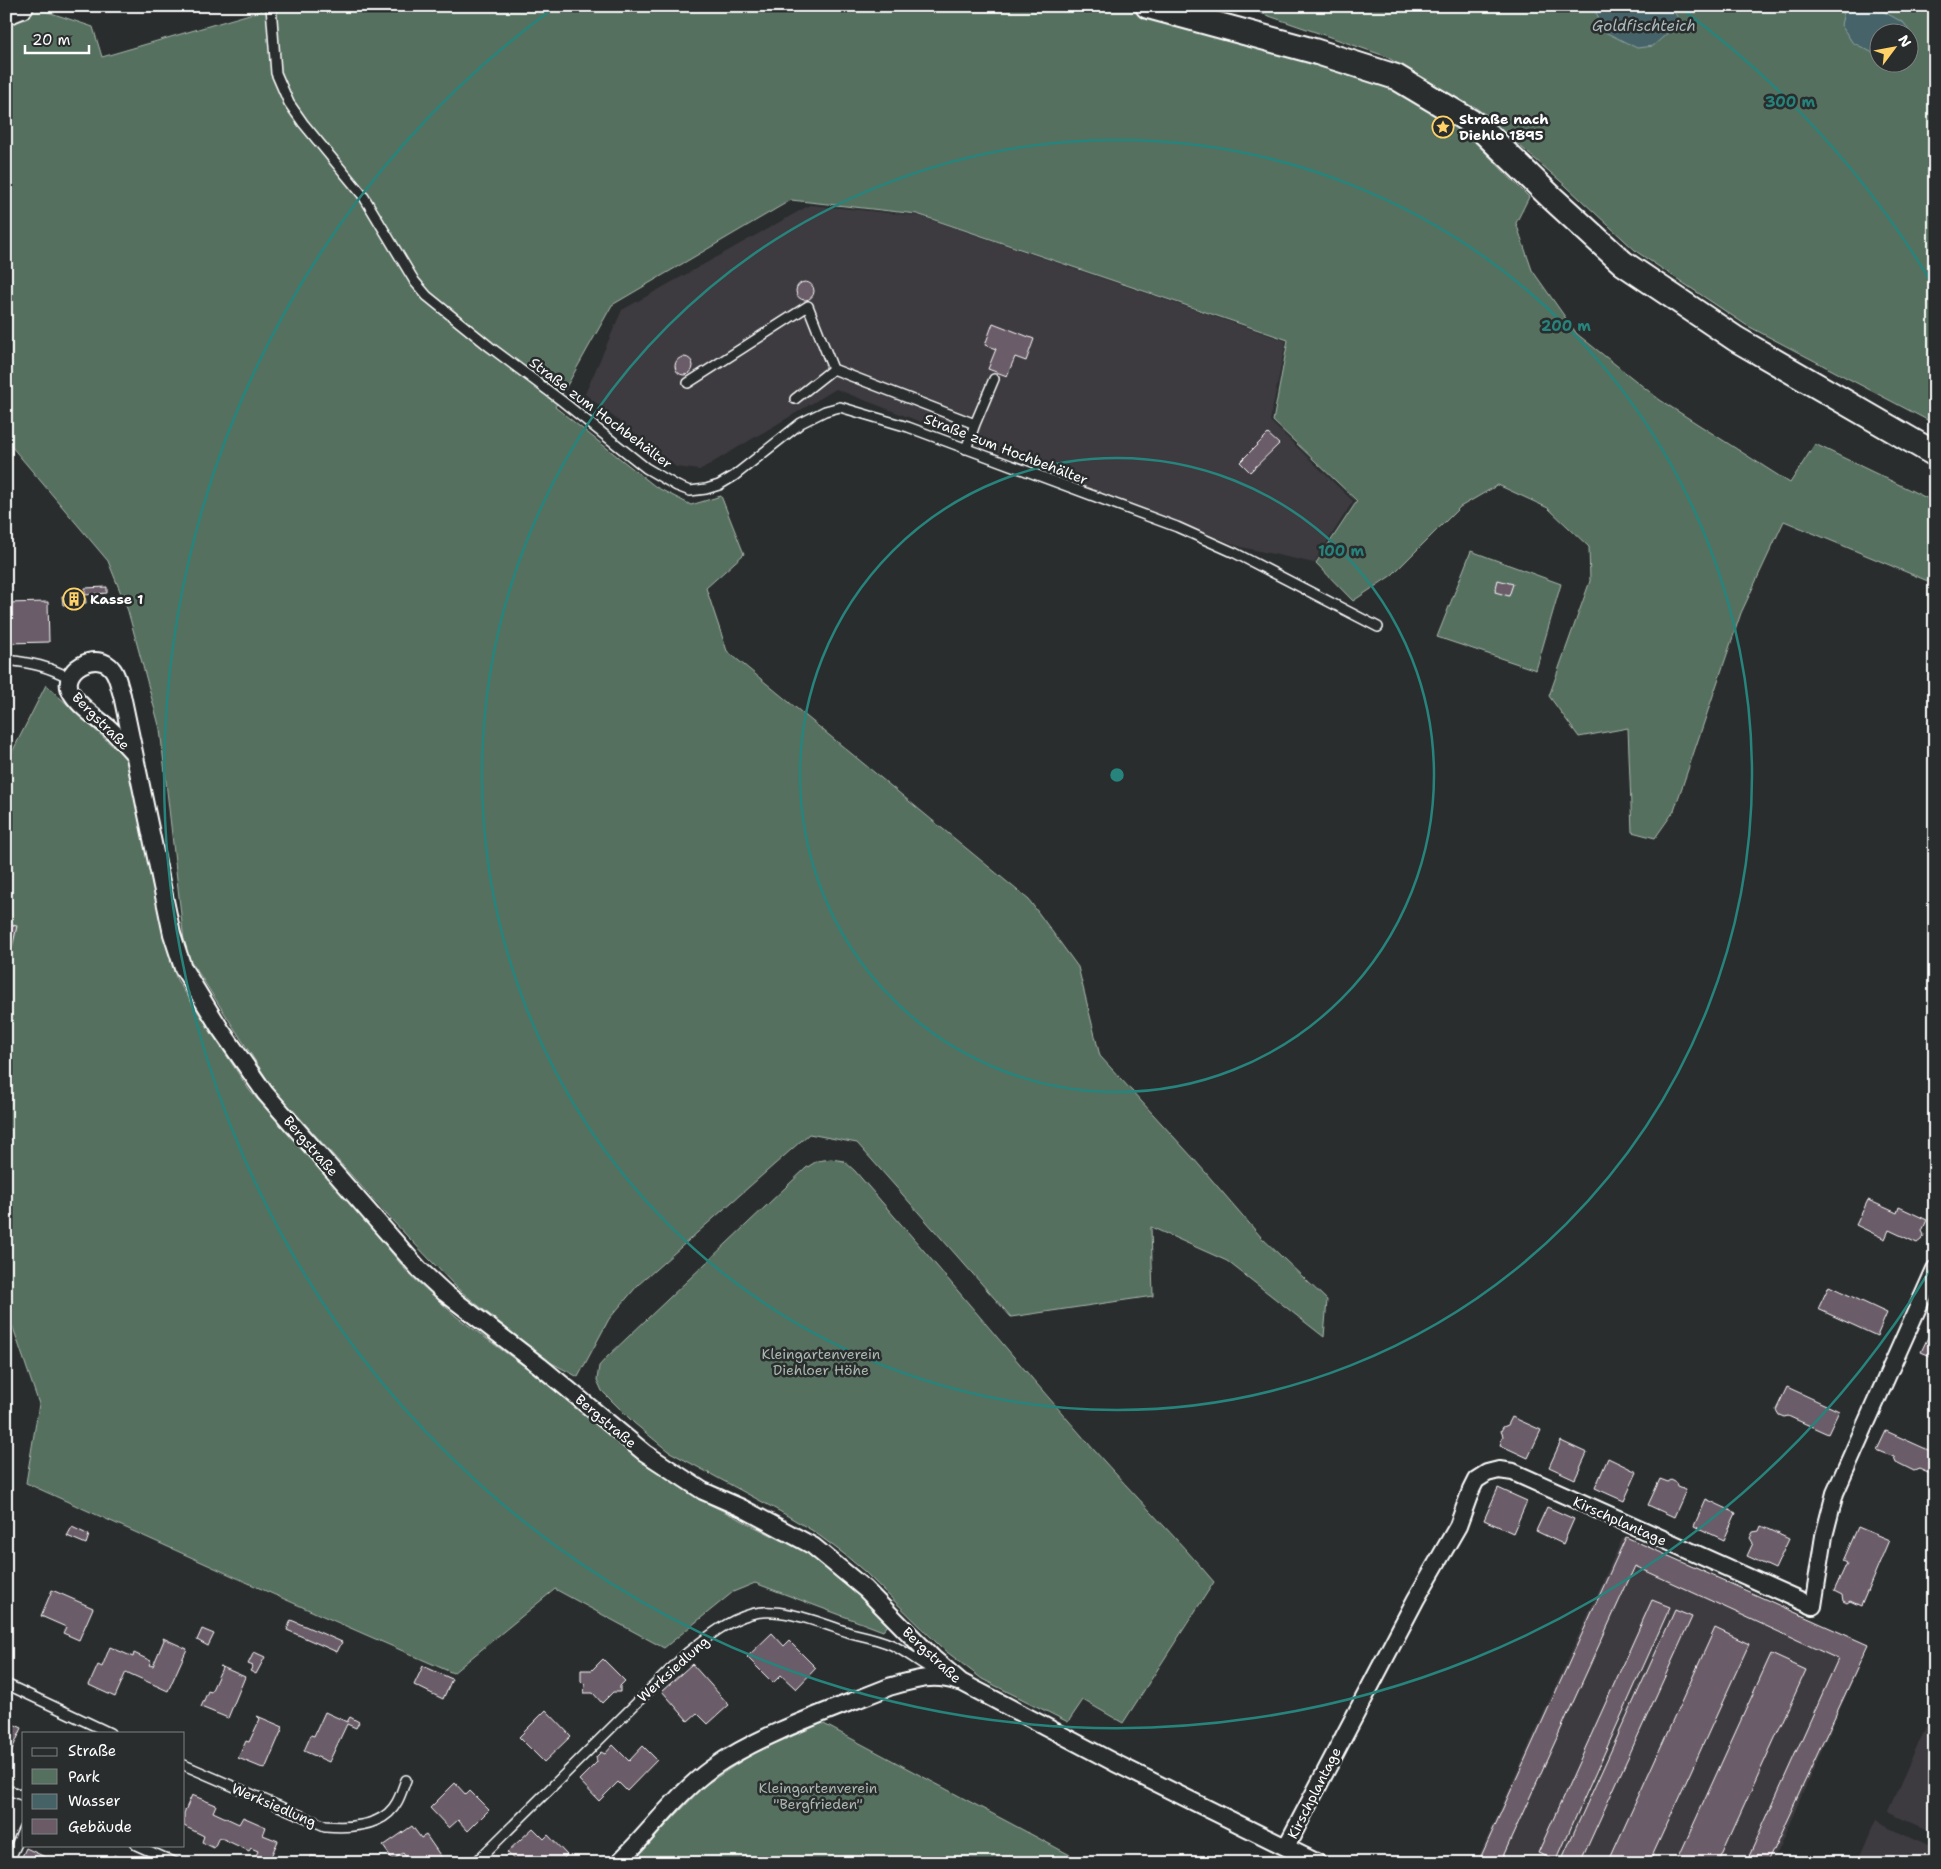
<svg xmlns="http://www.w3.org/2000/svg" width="1941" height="1869" font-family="'Shantell Sans',sans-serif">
<rect width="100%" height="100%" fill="#2a2d2e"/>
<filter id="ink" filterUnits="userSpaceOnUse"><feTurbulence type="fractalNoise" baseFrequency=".02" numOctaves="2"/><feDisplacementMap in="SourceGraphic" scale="10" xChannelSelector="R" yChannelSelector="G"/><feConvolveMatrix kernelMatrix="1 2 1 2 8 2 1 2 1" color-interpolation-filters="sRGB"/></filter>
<g filter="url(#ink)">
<path fill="#3d3b3f" d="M810,205L919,216L1286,341L1270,421L1353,501L1314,563L1241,547L836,389L700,470L676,467L585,394L622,310Z
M1623,1537L1868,1645L1772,1863H1476Z
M1935,1707V1833L1888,1812Z
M1876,1821L1935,1850V1863H1858Z"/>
<path fill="#56705f" stroke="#aab8af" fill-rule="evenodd" d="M262,6H1165L1391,83L1465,132L1529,197L1516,223L1532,270L1577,334L1660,400L1790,483L1815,444L1935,502V584L1784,521L1741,613L1674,811L1655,838L1632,832L1628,728L1579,737L1549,696L1590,581L1589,547L1548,508L1498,485L1460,507L1392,575L1353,601L1316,563L1357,501L1273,421L1288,340L917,214L791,200L612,305L555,407L656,487L691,505L721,496L744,554L706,588L727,651L1029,900L1078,967L1100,1056L1193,1158L1261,1237L1327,1300L1324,1337L1227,1261L1151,1227L1153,1296L1011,1317L857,1143L809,1134L638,1285L609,1319L578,1377L546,1360L458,1289L387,1215L272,1087L187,955L170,960L177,980L250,1091L369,1225L409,1274L457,1317L532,1372L642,1462L707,1503L807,1553L856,1592L889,1624L883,1631L755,1583L733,1592L664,1648L555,1589L453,1673L266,1591L26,1483L39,1404L6,1307V764L46,685L127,759L170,955L185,950L160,729L128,611L108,561L6,440V19L36,8L93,27L102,57L260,11Z
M1240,6H1935V424L1746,325L1637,252L1566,186L1474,106L1471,107L1385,56ZM1878,32H1908V62H1878Z
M1471,551L1561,584L1536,670L1437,637Z
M831,1159L844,1161L855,1171C936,1263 1013,1358 1094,1450C1134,1495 1176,1537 1214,1582L1123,1723L1083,1700L1068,1722L982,1679L943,1649L865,1572L844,1554L813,1531L781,1512L668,1451L634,1423L602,1391L597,1380L599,1366L607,1357L806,1168L817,1161Z
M822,1723L1085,1863H630L704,1786L752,1754Z"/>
<path fill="#456367" stroke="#8fa1a4" d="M1599,6H1671L1680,22L1653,46L1637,48L1605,32L1595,10Z
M1855,6L1877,8L1904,23L1913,37L1910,47L1909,48L1908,32H1878V54H1875L1852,42L1841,25L1844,12Z"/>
<path fill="#6a5b67" stroke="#fff" d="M796 291a9 9 0 1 1 18 0a9 9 0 1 1-18 0Z
M993,323L1034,339L1026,361L1015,357L1007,376L988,369L996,349L985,345Z
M675 366a9 9 0 1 1 18 0a9 9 0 1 1-18 0Z
M1268,434L1279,444L1250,472L1240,462Z
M1498,580L1513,584L1509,596L1495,592Z
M107,587V593L85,595V588Z
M77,595H85L86,603L63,605L62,596Z
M48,602L49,642L6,643V603Z
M6,924L17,926L12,948L6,947Z
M1868,1200L1897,1213L1899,1207L1927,1220L1922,1231L1924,1235L1922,1239L1917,1243L1889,1230L1885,1239L1856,1225Z
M1829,1286L1887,1313L1877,1336L1818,1309Z
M1930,1333L1935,1335V1358L1921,1352Z
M1787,1387L1839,1411L1828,1434L1788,1416L1784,1417L1779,1415L1776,1410Z
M1512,1417L1541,1430L1528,1458L1500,1445L1503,1436L1501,1431L1503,1427L1508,1425Z
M1886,1431L1935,1453V1476L1919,1469L1914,1471L1896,1462L1894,1457L1877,1450Z
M1561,1441L1587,1453L1575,1479L1549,1467Z
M1608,1458L1637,1472L1624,1501L1595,1488Z
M1660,1479L1668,1482L1671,1480L1677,1483L1678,1487L1686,1490L1674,1517L1648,1505Z
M1498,1488L1527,1501L1513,1533L1484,1520Z
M1706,1499L1736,1513L1724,1540L1694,1526Z
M1547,1507L1574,1519L1563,1544L1536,1531Z
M1761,1526L1789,1539L1775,1569L1747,1556L1753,1543L1750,1538L1753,1532L1759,1531Z
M72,1527L89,1535L86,1544L67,1536Z
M1858,1527L1889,1540L1861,1606L1850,1601L1847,1603L1843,1601L1842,1595L1834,1591L1847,1563L1843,1561Z
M1626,1537L1868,1645L1767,1863H1746L1838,1659L1635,1566L1500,1863H1478Z
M52,1590L93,1608L79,1640L63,1633L66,1627L41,1616Z
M1652,1600L1670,1607L1556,1861L1538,1853Z
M1675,1610L1692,1617L1580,1863H1560Z
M291,1620L342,1642L337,1652L287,1630Z
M1715,1628L1749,1644L1649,1863H1608Z
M202,1629L214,1634L208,1646L197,1640Z
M772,1633L784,1646L789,1641L816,1668L796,1689L781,1675L773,1683L747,1657Z
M163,1638L187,1649L168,1691L126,1672L115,1697L89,1685L98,1665L102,1667L110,1647L133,1657L134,1653L151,1661L149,1665L153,1666L164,1640Z
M254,1652L265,1657L256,1674L250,1671L253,1666L248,1664Z
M1771,1654L1806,1670L1718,1863H1676Z
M603,1659L625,1681L620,1686V1692H613L602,1703L593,1693H584L585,1685L581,1681V1670H592Z
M692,1664L729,1705L708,1724L697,1713L688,1721L662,1691Z
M220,1666L245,1677L228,1718L201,1707L208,1691L211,1692L222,1668Z
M423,1666L452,1679L443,1699L414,1685Z
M546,1710L571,1736L544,1762L519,1737Z
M325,1712L347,1722L350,1717L359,1722L356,1728L347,1724L329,1762L304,1751L311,1735L314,1736Z
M6,1713L9,1715L6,1721L22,1728L8,1758H6Z
M257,1716L283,1727L265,1769L238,1758L246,1741L249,1742L260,1719Z
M613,1745L629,1761L643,1746L657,1760L627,1791L618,1782L599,1801L579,1780L597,1762L596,1757L601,1752L605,1754Z
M455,1783L466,1795L470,1791L489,1810L468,1831L458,1820L449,1828L430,1808Z
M192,1795L216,1805L213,1812L239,1824L243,1817L266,1827L263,1835L278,1841L268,1863H253L258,1851L251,1848L249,1851L219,1837L214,1848L202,1842L204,1836L184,1826V1813Z
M412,1826L421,1838L426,1835L442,1858L434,1863H410L403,1853L393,1860L383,1846Z
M533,1828L544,1839L548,1835L567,1855L559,1863H517L507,1852Z
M26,1848L58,1863H19Z
M114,1855L131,1863H111Z
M311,1856L336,1861V1863H309Z"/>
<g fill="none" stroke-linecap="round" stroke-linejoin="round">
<g stroke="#fff" stroke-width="12">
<path id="service" d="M271,6L276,73L289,103L303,123L364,197L415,282L427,296L490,347L562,401L646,468L677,486L690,491L706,489L719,485L734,476L801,423L825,411L840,407L908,427L1177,527L1235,553L1378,627
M688,383L808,306L833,369L975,424
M795,399L833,369
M966,449L975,424L994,379
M6,660C33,663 47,666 70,678
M6,1684L110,1733
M184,1765L325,1826C349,1828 384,1827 397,1802C401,1795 403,1787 406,1780
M6,1789L24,1796
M136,1845L176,1863
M8,1863L24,1828
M475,1863L686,1654C706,1638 726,1621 751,1614C779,1605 823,1624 851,1633C864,1636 879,1639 892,1645C909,1653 923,1666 941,1674"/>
</g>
<g stroke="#fff" stroke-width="20">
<path id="minor" d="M134,754C126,745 118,736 109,728C97,718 81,708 72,694C57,671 98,648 113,670C118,677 119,687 122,695L172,934L183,968L221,1030L265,1093L419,1269L445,1293L540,1366L645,1453L703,1491L742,1508L813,1546L865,1589L933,1658L961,1682L1115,1763L1318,1863
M1286,1847L1416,1599L1458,1526L1471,1490L1476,1480L1487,1473L1499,1470L1513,1472L1813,1606L1824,1536L1835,1493L1935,1269
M618,1863C650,1832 676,1794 712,1768C762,1733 832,1710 889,1687C913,1680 934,1673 958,1682"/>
</g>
<g stroke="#fff" stroke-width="28">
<path id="secondary" d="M1148,6L1314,51L1396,77L1478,126L1552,198L1623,263L1736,339L1935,454
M6,12L21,6"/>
</g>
<use href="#service" stroke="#2a2d2e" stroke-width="9"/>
<use href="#minor" stroke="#2a2d2e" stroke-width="16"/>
<use href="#secondary" stroke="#2a2d2e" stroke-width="24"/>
</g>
</g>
<g fill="none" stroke="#27847c" stroke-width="2.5">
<circle cx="1117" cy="775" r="317"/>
<circle cx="1117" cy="775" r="635"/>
<path d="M1933 1265A952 952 0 1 1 551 10M1683 10A952 952 0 0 1 1933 285"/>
</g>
<defs>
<g id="sight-ring" transform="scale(1.125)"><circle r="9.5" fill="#2a2d2e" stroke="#ffd166" stroke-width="1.5"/><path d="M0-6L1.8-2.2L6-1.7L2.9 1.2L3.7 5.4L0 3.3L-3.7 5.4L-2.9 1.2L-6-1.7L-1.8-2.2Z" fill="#ffd166"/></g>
<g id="building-ring" transform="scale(1.125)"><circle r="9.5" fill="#2a2d2e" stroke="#ffd166" stroke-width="1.5"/><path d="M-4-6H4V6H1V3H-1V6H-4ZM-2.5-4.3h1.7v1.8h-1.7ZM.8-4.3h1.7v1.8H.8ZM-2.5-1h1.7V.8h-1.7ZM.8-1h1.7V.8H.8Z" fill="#ffd166"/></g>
</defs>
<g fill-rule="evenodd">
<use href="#sight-ring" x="1443" y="127"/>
<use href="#building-ring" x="74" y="599"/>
</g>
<g text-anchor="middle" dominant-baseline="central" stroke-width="5" stroke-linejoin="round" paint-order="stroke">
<g font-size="14" font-weight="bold" fill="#fff" stroke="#2a2d2e" text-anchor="start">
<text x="1459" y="119">Straße nach<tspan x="1459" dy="16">Diehlo 1895</tspan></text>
<text x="90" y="599">Kasse 1</text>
</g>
<g font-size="14" fill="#fff" stroke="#2a2d2e">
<text transform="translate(601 413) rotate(37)">Straße zum Hochbehälter</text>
<text transform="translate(1006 449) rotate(21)">Straße zum Hochbehälter</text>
<text transform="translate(101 721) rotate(45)">Bergstraße</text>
<text transform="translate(311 1146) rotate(49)">Bergstraße</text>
<text transform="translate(606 1421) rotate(40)">Bergstraße</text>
<text transform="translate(1620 1521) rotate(24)">Kirschplantage</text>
<text transform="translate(932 1655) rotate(43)">Bergstraße</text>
<text transform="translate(673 1669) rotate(-42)">Werksiedlung</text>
<text transform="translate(1314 1793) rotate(-63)">Kirschplantage</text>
<text transform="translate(274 1805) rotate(23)">Werksiedlung</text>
</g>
<g font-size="14" fill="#aab8af" stroke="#2a2d2e">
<text x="821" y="1354">Kleingartenverein<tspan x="821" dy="16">Diehloer Höhe</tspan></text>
<text x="818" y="1788">Kleingartenverein<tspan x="818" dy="16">"Bergfrieden"</tspan></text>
</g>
<g font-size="15" font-style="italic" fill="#abb9bb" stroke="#2a2d2e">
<text x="1644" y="26">Goldfischteich</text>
</g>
</g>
<circle cx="1117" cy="775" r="8" fill="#27847c" stroke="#2a2d2e" stroke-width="2.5"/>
<g font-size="15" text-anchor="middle" font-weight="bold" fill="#27847c" stroke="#2a2d2e" stroke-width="5" stroke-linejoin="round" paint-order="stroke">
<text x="1790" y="107">300 m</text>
<text x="1566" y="331">200 m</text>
<text x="1341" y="556">100 m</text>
</g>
<rect width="1941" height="1869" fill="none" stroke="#2a2d2e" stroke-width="25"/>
<rect x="12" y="12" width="1916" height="1844" fill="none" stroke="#fff" stroke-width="2" filter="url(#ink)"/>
<rect x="22" y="1732" width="162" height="115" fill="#2a2d2e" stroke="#7f8182"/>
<rect x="32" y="1748" width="25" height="8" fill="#2a2d2e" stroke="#7f8182"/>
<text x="68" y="1756" font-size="15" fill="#ffffff">Straße</text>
<rect x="32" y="1769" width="25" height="15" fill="#56705f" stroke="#7f8182"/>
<text x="68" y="1782" font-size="15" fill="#ffffff">Park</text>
<rect x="32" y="1794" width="25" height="15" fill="#456367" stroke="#7f8182"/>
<text x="68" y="1806" font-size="15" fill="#ffffff">Wasser</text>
<rect x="32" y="1819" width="25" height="15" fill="#6a5b67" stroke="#7f8182"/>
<text x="68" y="1832" font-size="15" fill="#ffffff">Gebäude</text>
<g transform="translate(1894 48) rotate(58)"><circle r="24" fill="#2a2d2e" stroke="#7f8182"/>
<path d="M0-4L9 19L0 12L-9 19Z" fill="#ffd166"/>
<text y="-8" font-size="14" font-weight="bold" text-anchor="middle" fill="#ffffff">N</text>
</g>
<path d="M25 45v8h64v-8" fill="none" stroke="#ffffff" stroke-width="2.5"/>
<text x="32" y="45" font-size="15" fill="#ffffff" stroke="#2a2d2e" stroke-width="4" paint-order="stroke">20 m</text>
</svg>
